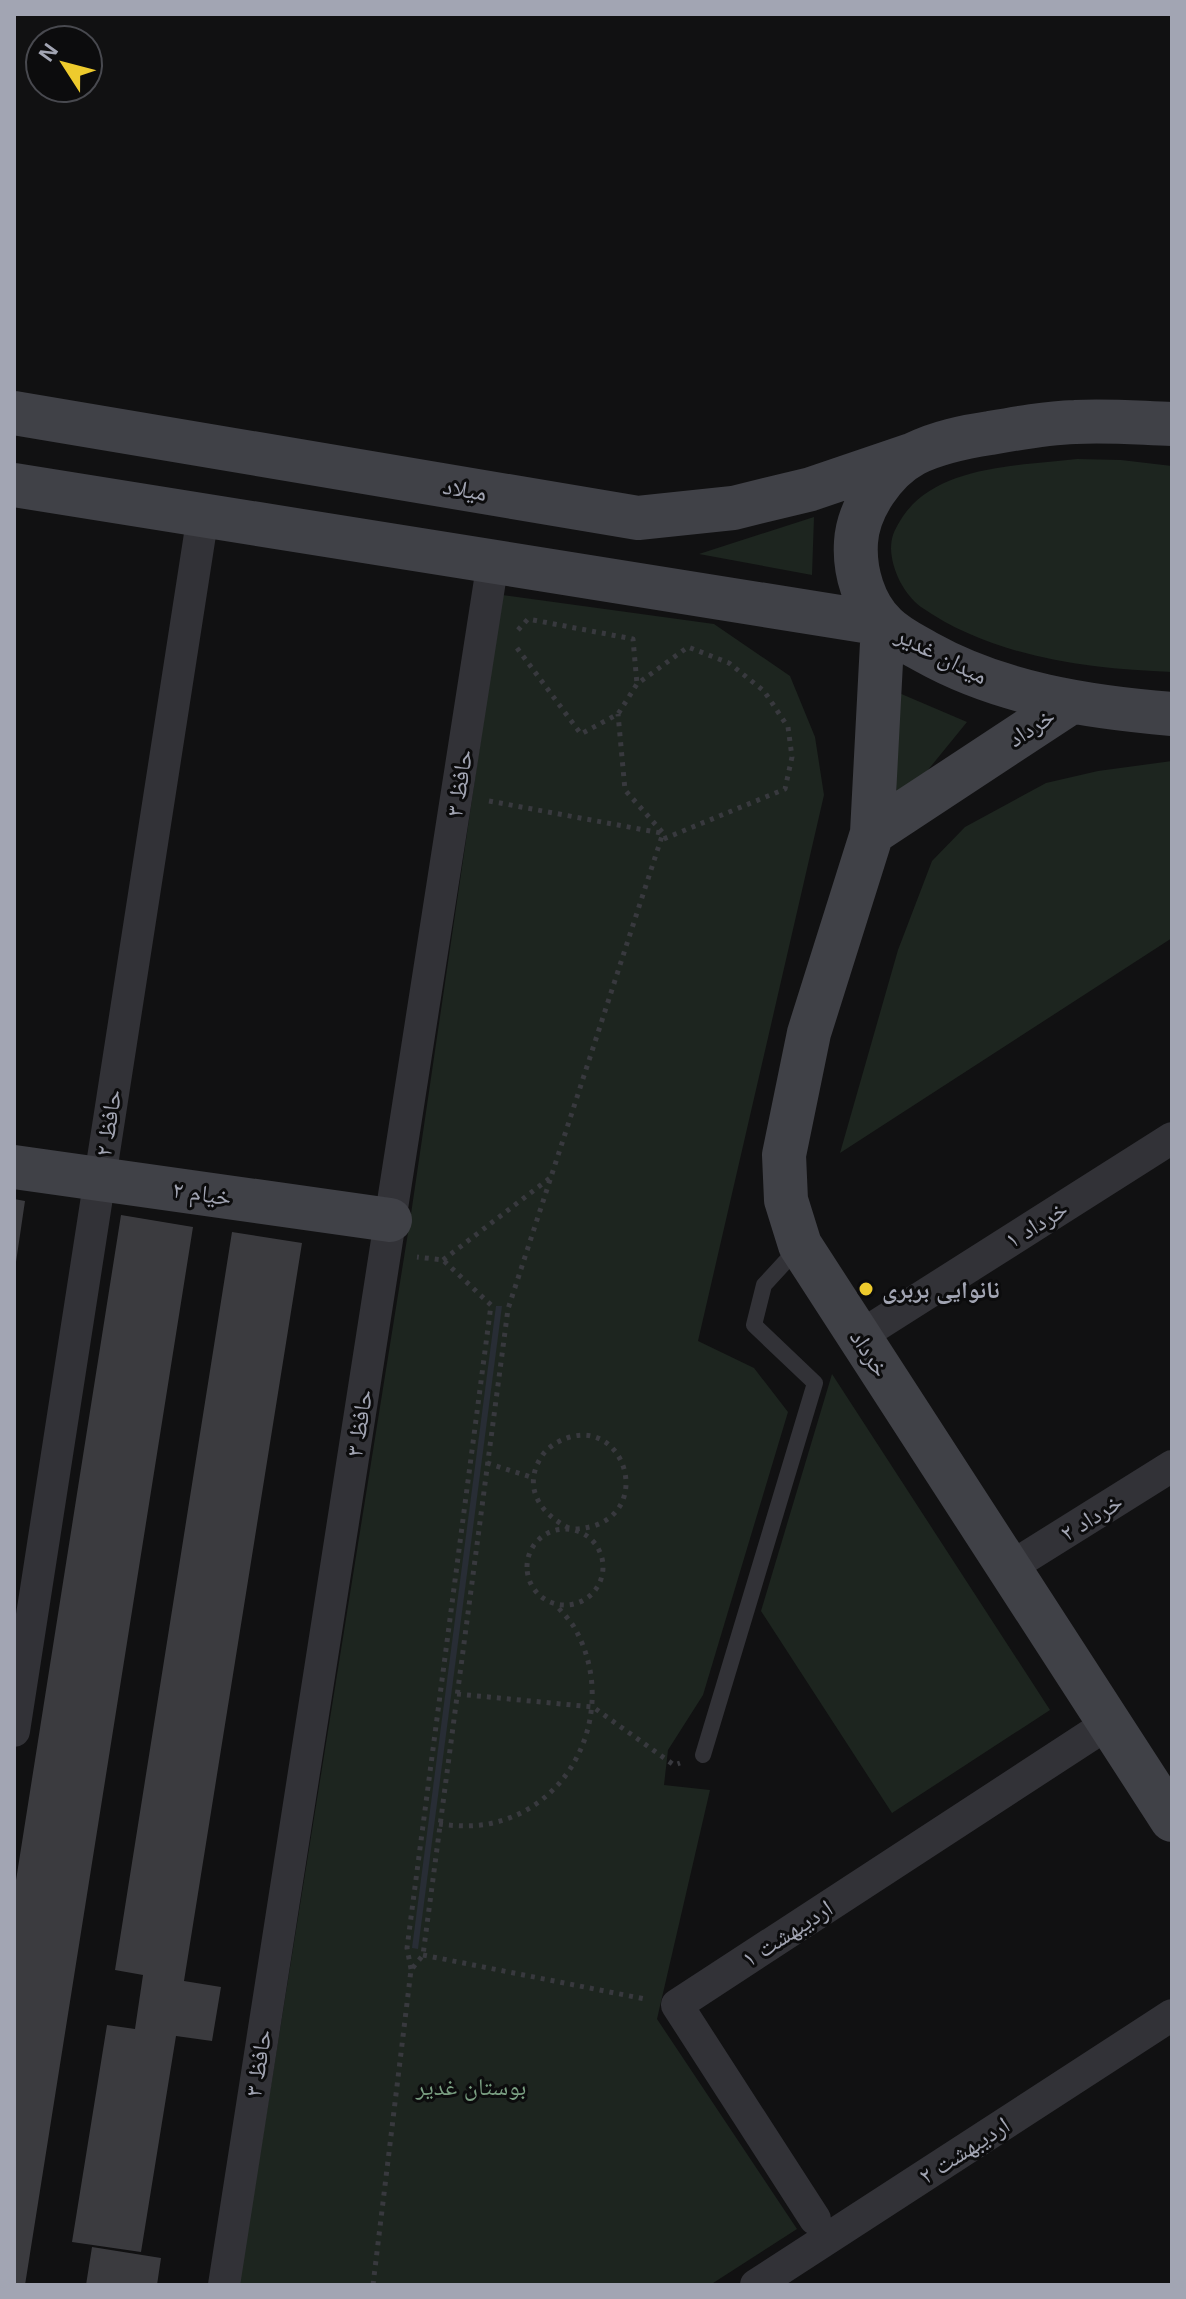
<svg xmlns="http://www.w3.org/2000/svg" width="1186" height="2299" font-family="Helvetica,'Noto Naskh Arabic',sans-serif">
<rect width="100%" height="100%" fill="#111112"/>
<path fill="#1d251f" d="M1077,459L1121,460L1172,466V672C1087,669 993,657 921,607C904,594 892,571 891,549C891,537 894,531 900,521C933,465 1018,466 1077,459Z
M814,517L812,575L699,554Z
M502,595L714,624L790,676L815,737L824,795L698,1341L754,1368L788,1412L703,1695L668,1750L664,1785L710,1790L657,2019L797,2229L710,2285H239L411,1214Z
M892,690L967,722L897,808Z
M1172,761V938L840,1153L898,950L932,861L965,827L1046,783L1098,771Z
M832,1374L1050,1710L892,1813L761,1611Z"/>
<path fill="#282d35" d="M496,1306H502L418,1949L412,1948Z"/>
<path fill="#3b3b3f" d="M14,1199L25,1201L16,1262H14Z
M121,1215L193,1227L25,2285H14V1893Z
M232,1232L302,1243L184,1981L221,1987L212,2041L176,2036L141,2252L72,2242L107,2025L135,2029L143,1975L115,1970Z
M92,2247L161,2258L157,2285H86Z"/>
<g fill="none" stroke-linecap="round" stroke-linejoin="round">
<path stroke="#38393e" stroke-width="5" stroke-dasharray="4 6" stroke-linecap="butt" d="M518,630L528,619L633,639L637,684
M517,648L581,734L618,714L637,684L688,647L729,663L764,691L788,727L792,757L785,789L661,840
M489,801L661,833
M443,1260L550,1178
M487,1463L534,1478
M569,1528C538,1513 521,1484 544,1453C551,1445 560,1440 570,1437C630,1420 656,1525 575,1529
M527 1567a38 38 0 1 1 76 0a38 38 0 1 1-76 0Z
M457,1694L593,1707L674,1765L680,1763
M439,1824C455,1826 472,1827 488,1824C577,1807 619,1704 574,1627C569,1619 561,1611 555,1604
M423,1955L645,1999
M411,1969L407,1948L491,1305L443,1260L417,1257
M373,2285L411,1970L423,1955L508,1309L663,833L625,790L618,714"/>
<path stroke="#323237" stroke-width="16" d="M703,1755L815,1383L754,1325L764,1285L799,1247"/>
<path stroke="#323237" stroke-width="32" d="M860,1336L1172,1138
M1009,1568L1172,1466
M14,1731L203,515
M815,2219L677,2005L1109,1723
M224,2285L493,561
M756,2285L1172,2015"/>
<path stroke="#404147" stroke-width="44" d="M14,413L638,518L733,508L811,489L911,455
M1172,424C1140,423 1107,420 1075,422C1046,423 1018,428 990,433C964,437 938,442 914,454C884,470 858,509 856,542C854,571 864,605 885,625C897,637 912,644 926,652C1001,694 1088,707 1172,714
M14,485L883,624L872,833L809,1033L784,1155L786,1200L800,1245L1172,1820
M872,833L1071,702
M14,1167L390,1220"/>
</g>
<circle fill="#eecb2d" stroke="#0c0c0d" stroke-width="3" cx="866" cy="1289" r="8"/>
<g text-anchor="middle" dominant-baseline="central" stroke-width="6" stroke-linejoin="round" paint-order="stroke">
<g font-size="24" fill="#a2a5b3" stroke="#0c0c0d">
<text transform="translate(465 489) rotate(10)">میلاد</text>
<text transform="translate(942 655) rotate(27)">میدان غدیر</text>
<text transform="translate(1031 727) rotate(-33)">خرداد</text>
<text transform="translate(459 783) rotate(-81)">حافظ ۳</text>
<text transform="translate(108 1123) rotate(-81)">حافظ ۲</text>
<text transform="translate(202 1193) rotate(8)">خیام ۲</text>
<text transform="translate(1036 1224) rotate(-32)">خرداد ۱</text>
<text transform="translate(870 1353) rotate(57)">خرداد</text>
<text transform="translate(359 1423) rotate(-81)">حافظ ۳</text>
<text transform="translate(1091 1517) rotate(-32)">خرداد ۲</text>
<text transform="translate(787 1933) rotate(-33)">اردیبهشت ۱</text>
<text transform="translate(258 2063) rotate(-81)">حافظ ۳</text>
<text transform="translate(964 2150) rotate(-33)">اردیبهشت ۲</text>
</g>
<g font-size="24" font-weight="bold" fill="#a2a5b3" stroke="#0c0c0d" text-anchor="start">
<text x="882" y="1289">نانوایی بربری</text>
</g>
<g font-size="24" fill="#799e81" stroke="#0c0c0d">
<text x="471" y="2086">بوستان غدیر</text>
</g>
</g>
<rect width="1186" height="2299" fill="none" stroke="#a2a5b3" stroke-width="32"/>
<g transform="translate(64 64) rotate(306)"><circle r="38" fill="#0c0c0d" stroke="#48494f" stroke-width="2"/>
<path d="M0-6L14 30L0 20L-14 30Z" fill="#eecb2d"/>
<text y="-12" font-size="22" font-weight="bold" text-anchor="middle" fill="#a2a5b3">N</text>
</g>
</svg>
